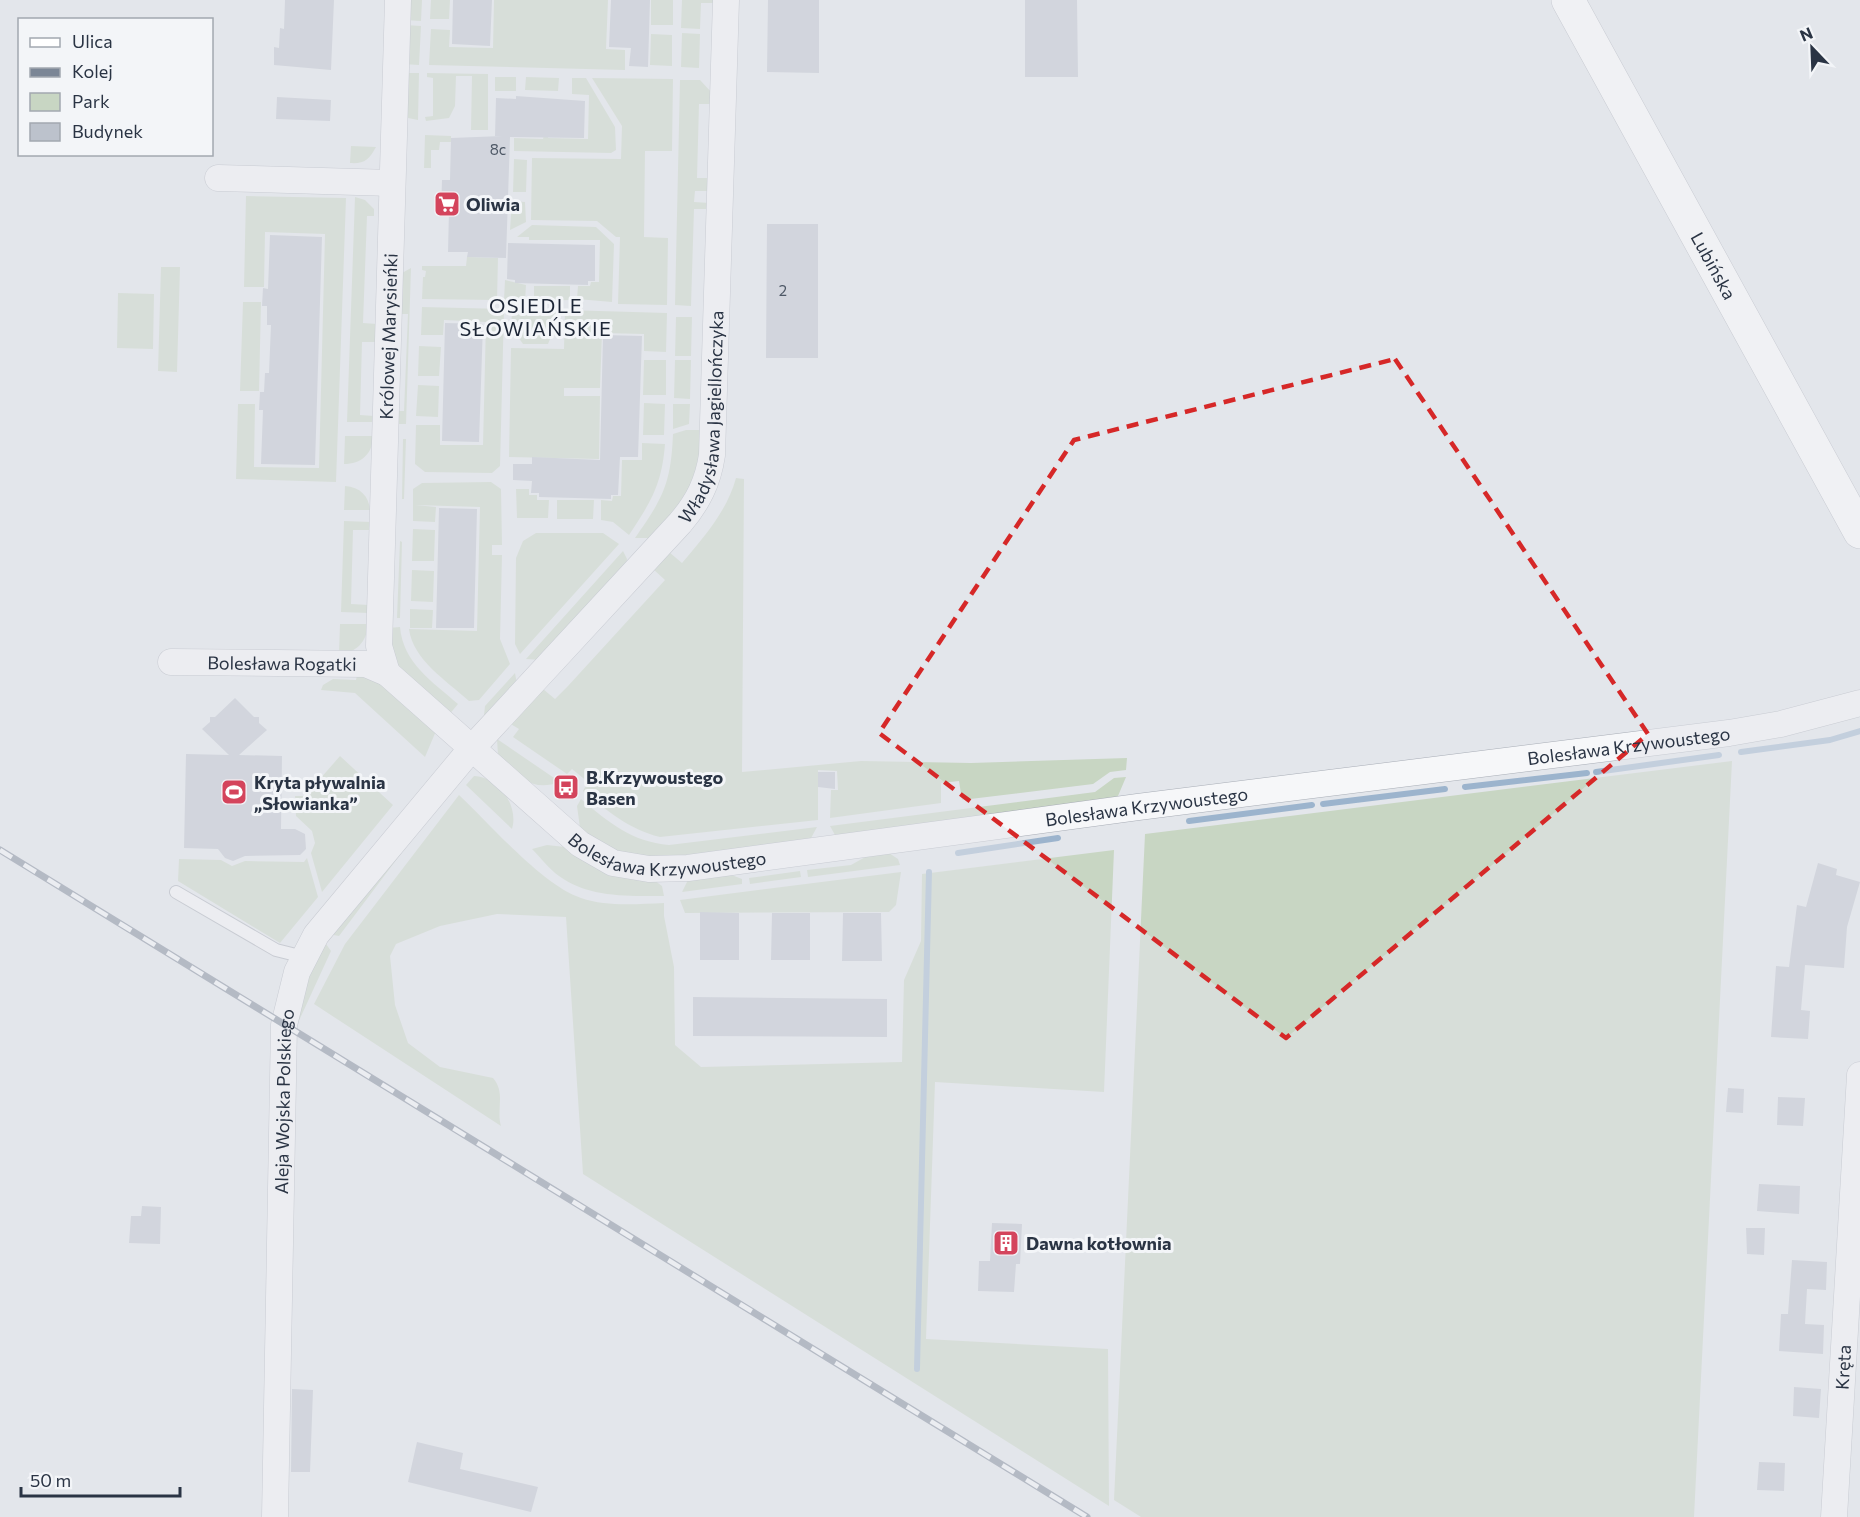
<svg xmlns="http://www.w3.org/2000/svg" width="1860" height="1517" font-family="Commissioner,sans-serif">
<rect width="100%" height="100%" fill="#e3e6eb"/>
<path fill="#c8d6c3" d="M405,0H422L421,21L404,20Z
M431,0H450L449,19H430Z
M494,0H608L606,49L625,50V70L429,65L431,29L450,30L449,47L493,48Z
M651,0H673V25H651Z
M682,0H716V3H701L700,29L681,28Z
M405,25L421,26L419,65L403,64Z
M682,33L700,34L699,68L681,67Z
M651,34L672,35V66L650,65Z
M404,73H419L418,120L408,118L403,109Z
M427,73L488,74V130H471L472,76H456L455,106L449,118L426,121L425,117L433,116V78L427,77Z
M495,77H516V91H495Z
M526,77L559,78L558,91L525,90Z
M572,78H586L615,127L616,150L611,153L514,151V138L543,139L544,135H548V138L588,139L589,95L572,94Z
M592,78L673,79L672,151H645L644,237L668,238L667,305L618,304L620,237H616L597,221L531,220L532,158L621,159L622,126Z
M680,80H700L713,94V104H699L697,178H711V191H695L694,202L710,203V209H694L691,306L675,305Z
M425,135L451,136V142H440L439,150H431V168H424Z
M351,146L376,147C369,160 364,164 350,163Z
M514,159L527,160L526,192H513Z
M246,196L346,198L336,482L236,479L238,404H255L254,467L319,468L325,234L265,232L264,287H244Z
M355,197L365,200L374,209V216H367L363,323L377,324L376,342H362L360,415L374,416V422H347Z
M512,201L525,202L526,222L510,230Z
M532,225L596,227L614,244L612,302L577,299L578,286H590L591,282H599L600,240H529V237H517Z
M467,257L498,258L497,300L422,299L423,277H425L426,271L422,270V266H466Z
M161,267H180L177,372L158,371Z
M411,268L406,424H393V411H404L408,314H398L402,273Z
M505,280L526,285L525,301L504,300Z
M534,286H570V300L534,301Z
M118,293L154,294L153,349L117,348Z
M243,302H261L259,391H240Z
M422,307L504,309L500,466L492,473L425,472L415,464L416,425H440V445H483L486,322L444,320L443,335H421Z
M512,309L560,311L559,335L552,334L548,344H523L516,334H511Z
M565,310L667,313L666,352L644,351V334L602,333L600,388H564V396H600L599,459L509,457L511,348L564,349Z
M676,317H692L691,356H675Z
M419,346L441,347L439,376H418Z
M644,360H666V395H643Z
M675,360H691L690,399L674,398Z
M418,385L439,386L438,417L416,416Z
M644,403L665,404L664,435H643Z
M673,404H690L689,424L673,429Z
M686,430H704V456L677,512L650,538H635C663,498 671,484 673,434Z
M345,436H373C373,454 361,464 344,464Z
M403,439H406L404,499H402Z
M642,443L665,444C662,484 651,502 629,535L613,522L601,520V500L612,501L613,496H621L622,460H642Z
M736,478L744,479L742,772L861,761L971,763L1127,758L1126,770L1110,772L1093,784L962,800L959,781L941,783V803L830,818L831,790H838L837,771L818,770V820L660,837C628,829 608,811 583,791L588,782L572,769L567,774L513,737L519,729L509,723L543,689L555,699L568,686L665,580L653,569L669,552L682,563C704,537 727,511 736,478Z
M491,482L501,489L502,545H492V555H502L500,639L510,664L479,700L469,701C447,681 413,660 409,629L477,631L480,507L415,505L436,507L435,522L413,521V489L422,483Z
M345,486C360,487 369,496 370,510H344Z
M516,489H529V495H537V500H549L548,518H517Z
M557,500H594L593,519H557Z
M344,521L371,522V530H353L351,604L369,605V613L341,612Z
M413,529L435,530L434,561H412Z
M536,533H603L619,544L520,654L515,644L516,558L523,541Z
M400,541L402,542L400,618H397Z
M623,551L627,559L626,568L542,660L526,659Z
M412,570L434,571L433,602L411,601Z
M410,609L433,610L432,628H410Z
M340,624H368C367,642 356,653 339,654Z
M400,627C403,663 433,682 458,704L448,716L396,668L388,628Z
M515,673L517,684L487,718L484,715L485,706Z
M357,675L378,682L436,731L425,757L355,693L321,690L323,685L333,679L356,680Z
M497,739L560,782C529,793 519,774 498,755Z
M340,756L393,805L322,892L311,853L315,843L312,831L296,816L295,796H305Z
M1732,761L1694,1517H1141L1114,1500L1145,834Z
M474,776C499,777 519,806 512,829L466,785Z
M1126,777L1118,796L1113,801L835,835L830,826L1095,792L1114,778Z
M459,795C491,825 542,885 581,898C607,907 637,904 664,903V916L674,967L675,1045L701,1067L902,1062L904,980L921,941L922,874L1114,850L1104,1092L935,1082L926,1339L1108,1349L1109,1506L583,1174L566,917L497,914L440,926L396,944L390,956L395,1005L408,1043L440,1067L493,1078C506,1093 496,1109 501,1126L314,1004L345,944Z
M581,799C608,822 632,842 669,845L817,827L810,840L676,859L645,860L600,846L580,828L577,806Z
M418,831L339,936L328,934Z
M547,845L565,847L582,858L654,880L662,886L664,896C629,896 589,898 559,876C549,869 541,858 532,849Z
M889,853L898,859L900,865L808,877L807,870L851,865L867,856Z
M307,858L318,897L280,943L178,881L179,859L221,860L232,866L245,861L304,862Z
M800,871L801,877L750,884L749,878Z
M901,872L896,905L889,912L685,913L680,900Z
M729,874L742,879V884L682,892L689,878Z
M324,941L331,951L297,1025L307,976Z"/>
<g fill="none" stroke-linecap="round" stroke-linejoin="round">
<path stroke="#9cb4cd" stroke-width="6" d="M1741,752L1830,740L1860,731
M1596,772L1719,755
M1465,787L1587,773
M1323,804L1445,789
M1189,821L1312,805
M958,853L1058,838
M917,1369L929,872"/>
</g>
<path fill="#bcc2cc" d="M285,0H334L331,70L274,65V47L279,48L280,28L284,29Z
M453,0H492L490,46L452,44Z
M611,0H650L648,67L629,66L631,48L609,47Z
M768,0H819V73L767,72Z
M1025,0H1077L1078,77H1025Z
M516,96L585,101L584,138L510,137L506,258L467,257L468,252H448L449,210H441L442,180H450L451,138L502,136H495L496,98L516,99Z
M277,97L331,100L330,121L276,119Z
M767,224H818V358H766Z
M270,235L322,237L315,465L261,464L263,410H259L260,392H264L265,373H269L271,325H267V306H262L263,288L268,289Z
M508,243L595,245V281H588V285L515,283V280L507,279Z
M445,323L483,324L479,442L442,441Z
M603,335L642,336L638,457H620L618,495H611V499L539,497V493H531L532,481L513,480V464H532V457L600,460Z
M439,508L477,509L474,628H436Z
M235,698L254,717H259V723L267,730L239,755L282,756L281,829H295L305,834L306,849L300,855L245,856L233,861L225,858L218,849L184,848L186,754L229,755L202,729L210,722V717H215Z
M818,772H835V789L818,787Z
M1818,863L1837,869L1836,875L1860,882L1847,927L1844,968L1805,965L1801,1010L1810,1011L1808,1039L1771,1037L1776,966L1789,967L1797,905L1806,907Z
M700,912L739,913V960H700Z
M772,913H810V960H771Z
M843,913H881L882,961H842Z
M693,997L887,999V1037L693,1036Z
M1728,1088L1744,1089L1743,1113L1726,1112Z
M1778,1097L1805,1098L1803,1126L1777,1125Z
M1759,1184L1800,1186L1799,1214L1757,1211Z
M142,1206L161,1207L160,1244L129,1243L131,1216H141Z
M992,1223L1022,1224L1020,1264H1016L1014,1292L978,1291L979,1261H990Z
M1746,1228H1765L1764,1255L1747,1254Z
M1792,1260L1827,1262L1826,1290L1807,1289L1805,1324L1824,1325L1823,1354L1779,1351L1781,1314H1788Z
M1794,1387L1821,1389L1819,1418L1793,1416Z
M292,1389L313,1390L310,1472H291Z
M417,1442L463,1453L460,1469L538,1487L531,1512L408,1482Z
M1759,1462L1785,1463L1784,1491L1757,1490Z"/>
<g fill="none" stroke-linecap="round" stroke-linejoin="round">
<g stroke="#a8adb6" stroke-width="14">
<path id="service" d="M176,892L276,950L304,957"/>
</g>
<g stroke="#a8adb6" stroke-width="27">
<g id="minor">
<path d="M218,178L392,183"/>
<path id="s1" d="M171,662L366,664L387,673L580,844L613,863L649,869L688,868L1138,807L1729,733L1781,724L1860,703"/>
<path id="s2" d="M387,673L379,646L398,0"/>
<path id="s3" d="M275,1517L284,1025L297,972L316,935L471,749L680,523C698,502 708,482 712,455L726,0"/>
<path id="s4" d="M1834,1517L1860,1075"/>
</g>
</g>
<g stroke="#a8adb6" stroke-width="34">
<g id="secondary">
<path id="s5" d="M1568,0L1860,532"/>
</g>
</g>
<use href="#service" stroke="#f6f7f9" stroke-width="12"/>
<use href="#minor" stroke="#f6f7f9" stroke-width="26"/>
<use href="#secondary" stroke="#fff" stroke-width="33"/>
<g stroke="#7b8696" stroke-width="7">
<path id="rail" d="M0,850L1087,1517"/>
</g>
<use href="#rail" stroke="#f3f5f8" stroke-width="4.5" stroke-dasharray="14" stroke-linecap="butt"/>
</g>
<path d="M0 0H1860V1517H0ZM1395,359L1648,734L1286,1038L879,733L1074,440Z" fill="#e3e6eb" fill-opacity=".55" fill-rule="evenodd"/>
<path fill="none" stroke="#d62828" stroke-width="4.5" stroke-dasharray="12 8" stroke-linejoin="round" d="M1395,359L1648,734L1286,1038L879,733L1074,440Z"/>
<defs>
<g id="supermarket-square" transform="scale(1.35)"><rect x="-9" y="-9" width="18" height="18" rx="4" fill="#d4445c" stroke="#f3f5f8"/><path d="M-6-5.5h2.5l.6 2H6L4.5 2H-2.5L-4.4-4H-6ZM-1.5 3.2a1.3 1.3 0 1 0 .1 0ZM3 3.2a1.3 1.3 0 1 0 .1 0Z" fill="#fff"/></g>
<g id="bus-square" transform="scale(1.35)"><rect x="-9" y="-9" width="18" height="18" rx="4" fill="#d4445c" stroke="#f3f5f8"/><path d="M-5-6H5V4H4V6H2V4H-2V6H-4V4H-5ZM-3.5-4V0h7V-4ZM-3.5 1.2v1.5H-2V1.2ZM2 1.2v1.5H3.5V1.2Z" fill="#fff"/></g>
<g id="stadium-square" transform="scale(1.35)"><rect x="-9" y="-9" width="18" height="18" rx="4" fill="#d4445c" stroke="#f3f5f8"/><path d="M0-5a6.5 5 0 1 0 0 10a6.5 5 0 1 0 0-10ZM-3.5-1.8h7v3.6h-7Z" fill="#fff"/></g>
<g id="building-square" transform="scale(1.35)"><rect x="-9" y="-9" width="18" height="18" rx="4" fill="#d4445c" stroke="#f3f5f8"/><path d="M-4-6H4V6H1V3H-1V6H-4ZM-2.5-4.3h1.7v1.8h-1.7ZM.8-4.3h1.7v1.8H.8ZM-2.5-1h1.7V.8h-1.7ZM.8-1h1.7V.8H.8Z" fill="#fff"/></g>
</defs>
<g fill-rule="evenodd">
<use href="#supermarket-square" x="447" y="204"/>
<use href="#bus-square" x="566" y="787"/>
<use href="#stadium-square" x="234" y="792"/>
<use href="#building-square" x="1006" y="1243"/>
</g>
<g text-anchor="middle" dominant-baseline="central" stroke-width="6" stroke-linejoin="round" paint-order="stroke">
<g font-size="15" fill="#4e5866">
<text x="498" y="149">8c</text>
<text x="783" y="290">2</text>
</g>
<g font-size="18" font-weight="bold" fill="#2a3444" stroke="#f3f5f8" text-anchor="start">
<text x="466" y="204">Oliwia</text>
<text x="586" y="777">B.Krzywoustego<tspan x="586" dy="21">Basen</tspan></text>
<text x="254" y="782">Kryta pływalnia<tspan x="254" dy="21">„Słowianka”</tspan></text>
<text x="1026" y="1243">Dawna kotłownia</text>
</g>
<g font-size="18" fill="#2a3444" stroke="#f3f5f8">
<text stroke="none"><textPath href="#s5" startOffset="303">Lubińska</textPath></text>
<text stroke="none"><textPath href="#s2" startOffset="338">Królowej Marysieńki</textPath></text>
<text stroke="none"><textPath href="#s3" startOffset="1250">Władysława Jagiellończyka</textPath></text>
<text stroke="none"><textPath href="#s1" startOffset="111">Bolesława Rogatki</textPath></text>
<text stroke="none"><textPath href="#s1" startOffset="1538">Bolesława Krzywoustego</textPath></text>
<text stroke="none"><textPath href="#s1" startOffset="1052">Bolesława Krzywoustego</textPath></text>
<text stroke="none"><textPath href="#s1" startOffset="566">Bolesława Krzywoustego</textPath></text>
<text stroke="none"><textPath href="#s3" startOffset="416">Aleja Wojska Polskiego</textPath></text>
<text stroke="none"><textPath href="#s4" startOffset="150">Kręta</textPath></text>
</g>
<g font-size="20" letter-spacing="1.5" fill="#1c2535" stroke="#f3f5f8">
<text x="536" y="305">OSIEDLE<tspan x="536" dy="23">SŁOWIAŃSKIE</tspan></text>
</g>
</g>
<rect x="18" y="18" width="195" height="138" fill="#f3f5f8" stroke="#a3a8b0" stroke-width="1.5"/>
<rect x="30" y="38" width="30" height="9" fill="#ffffff" stroke="#a3a8b0" stroke-width="1.5"/>
<text x="72" y="48" font-size="18" fill="#2a3444">Ulica</text>
<rect x="30" y="68" width="30" height="9" fill="#7b8696" stroke="#a3a8b0" stroke-width="1.5"/>
<text x="72" y="78" font-size="18" fill="#2a3444">Kolej</text>
<rect x="30" y="93" width="30" height="18" fill="#c8d6c3" stroke="#a3a8b0" stroke-width="1.5"/>
<text x="72" y="108" font-size="18" fill="#2a3444">Park</text>
<rect x="30" y="123" width="30" height="18" fill="#bcc2cc" stroke="#a3a8b0" stroke-width="1.5"/>
<text x="72" y="138" font-size="18" fill="#2a3444">Budynek</text>
<g transform="translate(1812 48) rotate(337)" stroke="#f3f5f8" stroke-width="4.5" paint-order="stroke">
<path d="M0-4.5L10 22L0 15L-10 22Z" fill="#2a3444"/>
<text y="-9" font-size="16" font-weight="bold" text-anchor="middle" fill="#2a3444">N</text>
</g>
<path d="M21 1487v9h159v-9" fill="none" stroke="#2a3444" stroke-width="3"/>
<text x="30" y="1487" font-size="18" fill="#2a3444" stroke="#f3f5f8" stroke-width="4.5" paint-order="stroke">50 m</text>
</svg>
